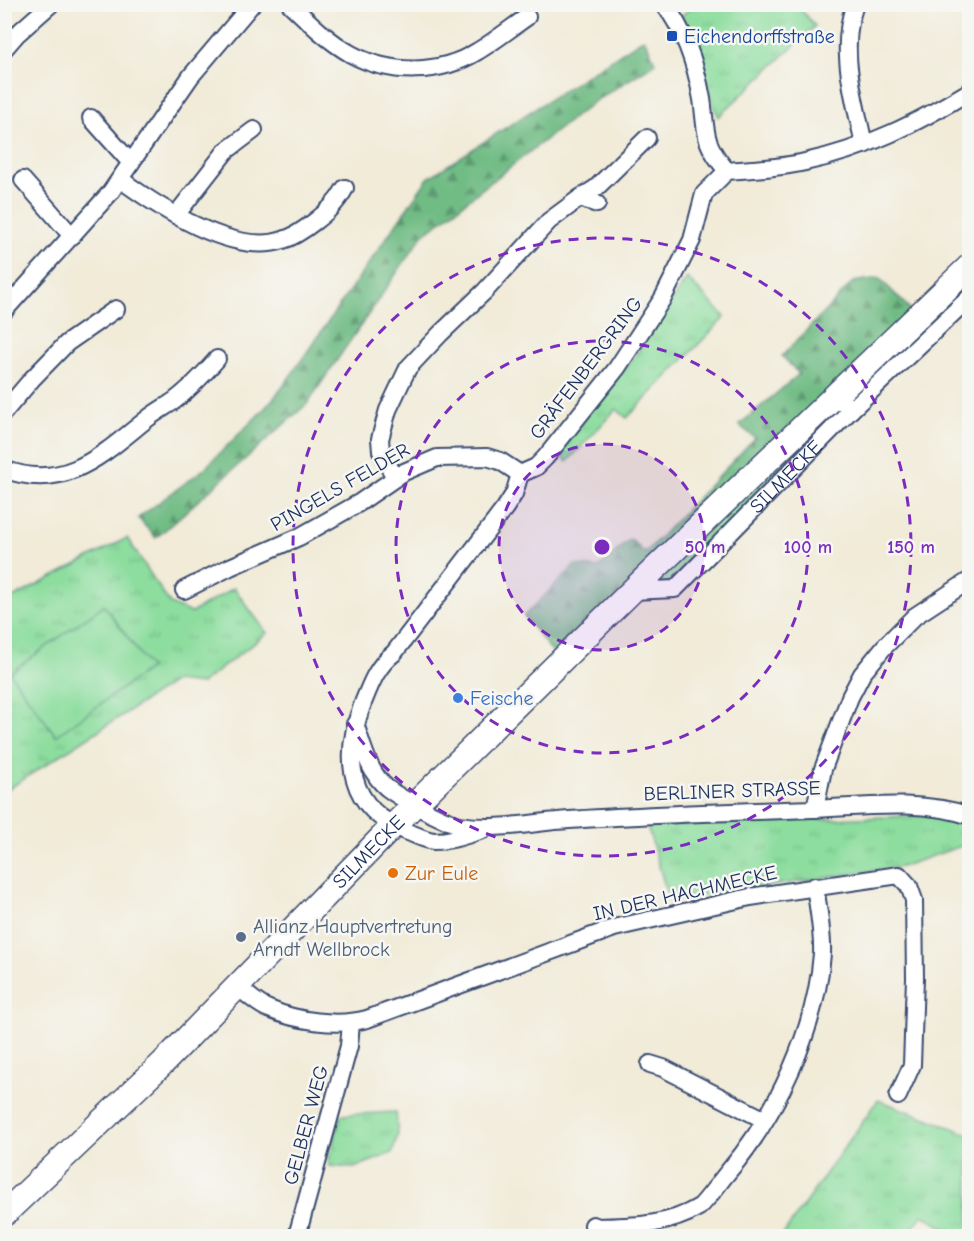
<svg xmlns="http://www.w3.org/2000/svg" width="974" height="1241" font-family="'Comic Neue',sans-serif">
<defs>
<pattern id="grass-tufts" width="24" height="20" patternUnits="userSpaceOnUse" patternTransform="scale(1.5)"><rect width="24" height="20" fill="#8cdd9e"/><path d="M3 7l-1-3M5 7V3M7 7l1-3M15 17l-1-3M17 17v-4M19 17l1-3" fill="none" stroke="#78be8a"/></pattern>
<pattern id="forest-firs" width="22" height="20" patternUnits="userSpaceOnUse" patternTransform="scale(1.5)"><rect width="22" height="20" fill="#71bc85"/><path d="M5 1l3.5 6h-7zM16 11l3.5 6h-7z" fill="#5c9970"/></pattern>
</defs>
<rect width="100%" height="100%" fill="#f6f6f2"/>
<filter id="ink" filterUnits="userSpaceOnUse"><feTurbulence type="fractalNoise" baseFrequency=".0167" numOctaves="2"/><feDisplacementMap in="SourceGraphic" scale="12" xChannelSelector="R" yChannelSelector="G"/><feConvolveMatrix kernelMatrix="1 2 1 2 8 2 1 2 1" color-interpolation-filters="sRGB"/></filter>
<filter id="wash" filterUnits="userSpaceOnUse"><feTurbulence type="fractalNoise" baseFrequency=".008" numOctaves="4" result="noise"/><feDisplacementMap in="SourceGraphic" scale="24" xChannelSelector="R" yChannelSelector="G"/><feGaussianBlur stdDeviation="1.35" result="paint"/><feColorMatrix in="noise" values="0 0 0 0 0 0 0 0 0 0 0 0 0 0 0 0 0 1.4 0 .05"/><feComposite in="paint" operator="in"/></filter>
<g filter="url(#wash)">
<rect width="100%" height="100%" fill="#f1ebd8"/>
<path fill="url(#grass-tufts)" stroke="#54867e" stroke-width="1.5" d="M694,5H797L815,26L718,117L682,15Z
M687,278L725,317L627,418L616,409L567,462L558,452L632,360Z
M969,279V293L663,588L648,589Z
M127,538L170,604L191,613L234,588L267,633L201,684L175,681L5,791V602Z
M936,815L969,824L970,843L901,867L669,900L647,826Z
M878,1100L969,1134V1236H957L923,1215L906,1236H782Z
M396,1112L398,1135L392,1153L354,1168L330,1166L328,1162L341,1115Z"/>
<path fill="url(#forest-firs)" stroke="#467672" stroke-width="1.5" d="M644,38L656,63L595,101L422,236L307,404L156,538L138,518L204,469L264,409L282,388L428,178Z
M879,278L912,311L556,657L524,616L575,565L598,568L630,539L645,553L755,438L739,425L799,374L782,356L853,282Z"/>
<path fill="#8cdd9e" stroke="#54867e" stroke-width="1.5" d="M104,605L150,668L56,736L10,673Z"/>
</g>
<g filter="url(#ink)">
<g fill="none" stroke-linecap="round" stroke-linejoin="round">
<g stroke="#3b4b70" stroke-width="20">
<g id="minor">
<path d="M290,4C309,22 328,41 351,54C390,75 440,75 478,51C495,41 511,28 527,17"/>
<path d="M664,4C685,31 696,65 702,99C707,134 702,141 727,171"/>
<path d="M855,4C838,51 855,99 864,145"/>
<path d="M4,49L17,34L51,4"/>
<path d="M91,118L131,163"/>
<path d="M727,171C753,169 780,168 805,162C866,149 917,123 970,91"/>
<path d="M120,179C158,207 234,257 283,240C294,237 305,229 314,222C327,212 337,203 345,188"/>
<path d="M23,180L72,236"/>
<path d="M580,198L596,188L647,138"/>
<path d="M176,215L226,151L254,130"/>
<path d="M4,311L110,193L191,76L252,4"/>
<path d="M844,403L851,410L970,297"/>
<path d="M4,412L32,379L67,343L116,309"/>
<path d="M4,469C65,493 104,453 147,419C156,412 165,407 174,401C190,389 204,374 217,359"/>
<path d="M520,474L536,467L545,458L617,368L663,298L692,240L704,194L727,171"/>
<path d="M395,478L381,451L380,439L388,410L408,368L440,334L485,291L549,221L580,198L597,204"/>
<path d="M184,590L230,567L299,537L359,503L404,472L437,458L487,457L500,461L520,474"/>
<path id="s1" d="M632,591L675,589L851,410"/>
<path d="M355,724C363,746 368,772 387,788C401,799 443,821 460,825C496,831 534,822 569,820C650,814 730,812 811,809C862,807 920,799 970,816"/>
<path d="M815,809L823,769L850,697L862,674L884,647L915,616L970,580"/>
<path d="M483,830C467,835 451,841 434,841C425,840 416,835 408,832C347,809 342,757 363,703C371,683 377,666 394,653L505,508L514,494L520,474"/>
<path d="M238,987C247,994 258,1005 269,1009C297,1021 337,1027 367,1019L614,928L750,897L899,875L909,886L914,900L915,978L912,1065L898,1096"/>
<path d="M650,1064L663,1068L765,1120"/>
<path d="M593,1225L598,1227C634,1226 668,1226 699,1207C704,1204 722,1179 728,1172C777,1115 816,1029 822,954C823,932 818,908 815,886"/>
<path d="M297,1236L349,1046L351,1023"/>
</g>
</g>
<g stroke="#3b4b70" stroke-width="27">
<g id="secondary">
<path id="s2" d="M4,1214L163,1063L393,826L636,587L970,266"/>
</g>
</g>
<use href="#minor" stroke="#fff" stroke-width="16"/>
<use href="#secondary" stroke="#fff" stroke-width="24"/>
</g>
</g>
<circle cx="602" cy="547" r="103" fill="#7b2cbf" fill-opacity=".12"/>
<g fill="none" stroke="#7b2cbf" stroke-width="3" stroke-dasharray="10 8">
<circle cx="602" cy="547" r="103"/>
<circle cx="602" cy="547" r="206"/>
<circle cx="602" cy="547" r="309"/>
</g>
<rect fill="#1a4fb4" stroke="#f6f6f2" stroke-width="2" x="666" y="30" width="12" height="12" rx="3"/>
<circle fill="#3f7fe0" stroke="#f6f6f2" stroke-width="2" cx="458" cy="698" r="6"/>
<circle fill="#e8710a" stroke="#f6f6f2" stroke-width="2" cx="393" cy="873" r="6"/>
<circle fill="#5c6f8a" stroke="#f6f6f2" stroke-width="2" cx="241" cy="937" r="6"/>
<g text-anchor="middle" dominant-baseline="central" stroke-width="5" stroke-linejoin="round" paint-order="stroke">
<g font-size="20" fill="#164399" stroke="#f6f6f2" text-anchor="start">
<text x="684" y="36">Eichendorffstraße</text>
</g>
<g font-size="20" fill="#1b2f5e" stroke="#f6f6f2">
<text transform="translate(586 368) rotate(-53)">GRÄFENBERGRING</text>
<text stroke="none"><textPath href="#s1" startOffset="201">SILMECKE</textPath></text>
<text transform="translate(340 487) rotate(-30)">PINGELS FELDER</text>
<text transform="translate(732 791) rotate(-2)">BERLINER STRASSE</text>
<text stroke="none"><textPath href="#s2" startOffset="514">SILMECKE</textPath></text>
<text transform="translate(685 893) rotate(-13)">IN DER HACHMECKE</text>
<text transform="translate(306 1125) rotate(-75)">GELBER WEG</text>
</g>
<g font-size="20" fill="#366cbe" stroke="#f6f6f2" text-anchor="start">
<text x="470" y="698">Feische</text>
</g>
<g font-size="20" fill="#c56008" stroke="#f6f6f2" text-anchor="start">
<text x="405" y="873">Zur Eule</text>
</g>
<g font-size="20" fill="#4e5e75" stroke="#f6f6f2" text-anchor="start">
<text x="253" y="926">Allianz Hauptvertretung<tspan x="253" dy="23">Arndt Wellbrock</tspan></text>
</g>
</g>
<circle cx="602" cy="547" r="9" fill="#7b2cbf" stroke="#f6f6f2" stroke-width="3"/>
<g font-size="18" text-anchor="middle" font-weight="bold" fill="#7b2cbf" stroke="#f6f6f2" stroke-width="5" stroke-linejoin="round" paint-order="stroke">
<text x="705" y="553">50 m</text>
<text x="808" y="553">100 m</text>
<text x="911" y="553">150 m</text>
</g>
<rect width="974" height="1241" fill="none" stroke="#f6f6f2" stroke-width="24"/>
</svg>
